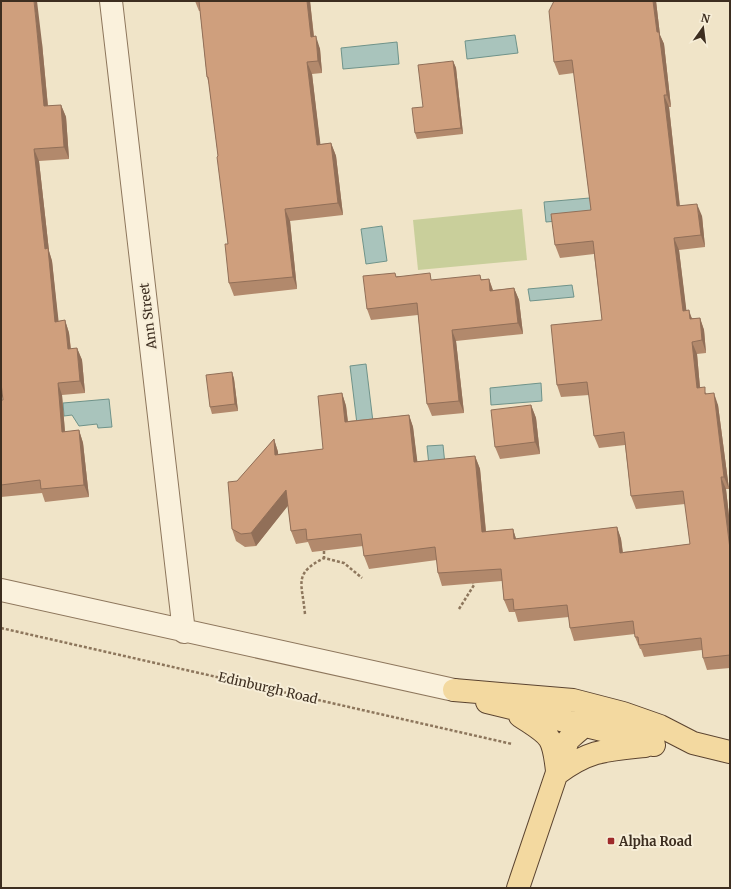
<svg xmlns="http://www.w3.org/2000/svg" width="731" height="889" font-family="Merriweather,serif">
<rect width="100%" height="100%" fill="#f0e4c8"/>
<path fill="#c9cf9b" d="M522,209L527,260L418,270L413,220Z"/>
<path fill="#a9c4bc" stroke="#6f938a" d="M515,35L518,53L467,59L465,41Z
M397,42L399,64L343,69L341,48Z
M601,197L603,217L546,222L544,202Z
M382,226L387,261L366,264L361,229Z
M572,285L574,297L530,301L528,289Z
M366,364L373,422L357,424L350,366Z
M541,383L542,401L491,405L490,388Z
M109,399L112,427L98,428L97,424L79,426L72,415L64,416L63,403Z
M443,445L447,484L431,485L427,446Z"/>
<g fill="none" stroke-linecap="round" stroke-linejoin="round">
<g stroke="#8d765c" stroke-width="24">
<path id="minor" d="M111,1L184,632
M1,590L454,690"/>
</g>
<g stroke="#5b4430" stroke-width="24">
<path id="major" d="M454,690L573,700L623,713L660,726L693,743L730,752
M487,702L627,736L654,745
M520,716C550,736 553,734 557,771
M557,774C589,750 606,750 645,746
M518,888L568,740C589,721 592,718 620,713"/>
</g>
<path stroke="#8d765c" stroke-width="2.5" stroke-dasharray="3 2" stroke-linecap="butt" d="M324,551V558
M459,609L474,585L473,581
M305,614C302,582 293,574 324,558L344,563L362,578
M1,628L512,744"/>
<use href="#minor" stroke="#faf1dc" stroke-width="22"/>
<use href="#major" stroke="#f3d9a0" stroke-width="22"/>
</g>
<path fill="#b2896c" d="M195,1H310L314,36L320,49L322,73L312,74L320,144L331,143L336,156L343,215L290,221L297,289L234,296L229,283L228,244L218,156L209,84L207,77L200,11H199Z
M554,1H656L660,35L664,44L671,107H669L680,206L702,216L705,247L679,250L686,310L692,318H700L704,330L706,353L697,354L700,387L718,405L729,489H726L730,525V668L707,670L703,658L702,650L644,657L641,649H640L635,637V634L574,641L570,628L569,617L518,622L515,612H509L504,600L502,581L442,586L438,573L437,560L369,569L364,556L363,546L312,552L308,542L296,544L291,531L288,505L256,546L245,547L236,541L232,529L237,481L274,439L278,452V454L323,449L342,393L346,406L348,421L409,415L413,427L417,462L475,456L480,469L486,531L513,529L516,539L617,527L621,539L623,552L690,544L685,504L636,509L631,496L625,445L599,448L594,436L589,395L561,397L557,385L602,320L594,254L560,258L555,245L591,210L574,73L559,75L554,62Z
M42,43L48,106L61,105L66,117L69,159L39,161L49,251L52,261L58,321L65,320L69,333L71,349L77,348L82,360L85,393L62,395L65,432L79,430L83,443L89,497L45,502L42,493L1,497V400H3Z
M453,61L456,68L463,134L417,139L415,133L423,107Z
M397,276L432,280L489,279L493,290L514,288L519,300L523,334L456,341L464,413L432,416L427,404L418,315L371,320L367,309Z
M232,372L234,379L238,411L212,414L210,407Z
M531,405L536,418L540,454L500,459L495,447Z"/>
<path fill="#916f58" d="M34,1H37L42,43L49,119L44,106Z
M307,1H310L315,49L311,37Z
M653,1H656L660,35L664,44L671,107L667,95L657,32Z
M316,36L320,49L322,73L318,61Z
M453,61L456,68L463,134L461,128Z
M307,62L312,74L322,157L317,145Z
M664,95L669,107L681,218L677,206Z
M61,105L66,117L69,159L64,147Z
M331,143L336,156L343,215L338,203Z
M34,149L39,161L49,251L52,261L60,334L55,322L45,249Z
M697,204L702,216L705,247L701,235Z
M285,209L290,221L297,289L293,277Z
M674,238L679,250L688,323L683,311Z
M489,279L493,291H490Z
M514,288L519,300L523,334L518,323Z
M689,310L693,322L690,319Z
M700,318L704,330L706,353L702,340Z
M65,320L69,333L72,362L68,349Z
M452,330L456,341L464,413L459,401Z
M692,342L697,354L701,400L697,388Z
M77,348L82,360L85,393L80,381Z
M232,372L234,379L238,411L235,404Z
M58,383L62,395L66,445L62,432Z
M342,393L346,406L349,434L345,422Z
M714,393L718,405L729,489L724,477Z
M531,405L536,418L540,454L535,442Z
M409,415L413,427L419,474L414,462Z
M79,430L83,443L89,497L84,485Z
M274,439L278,452L279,467L275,455Z
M475,456L480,469L487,544L482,532Z
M721,477L726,489L730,525V549Z
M286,490L291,502L256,546L251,533Z
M617,527L621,539L624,565L620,553Z
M513,529L517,542L514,539Z"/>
<path fill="#cf9f7d" stroke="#916f58" d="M1,1H34L37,31L44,106L61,105L64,147L34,149L45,249L48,248L55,322L65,320L68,349L77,348L80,381L58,383L62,432L79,430L84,485L41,489L40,480L1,485V400H3L1,383Z
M199,1H307L311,37L316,36L318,61L307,62L317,145L331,143L338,203L285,209L293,277L229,283L225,244H228L217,157L218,156L208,77H207Z
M554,1H653L657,32H659L667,95H664L677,206L697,204L701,235L674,238L683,311L689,310L690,319L700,318L702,340L692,342L697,388L705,387V394L714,393L724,477H721L730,549V655L703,658L701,638L639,645L638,637H635L633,621L570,628L567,605L514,610L513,599L504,600L501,569L438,573L435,547L364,556L361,534L307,540L306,529L291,531L286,490L251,533L241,534L232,529L228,482L237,481L274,439L275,455L323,449L318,396L342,393L345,422L409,415L414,462L475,456L482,532L513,529L514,539L617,527L620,553L690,544L683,491L631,496L624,432L594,436L587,382L557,385L551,325L602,320L593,241L555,245L551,214L591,210L572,60L554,62L549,11Z
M453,61L461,128L415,133L412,108L423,107L418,65Z
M395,273L396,277L430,273L431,280L480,275L481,280L489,279L490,291L514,288L518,323L452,330L459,401L427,404L417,303L367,309L363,276Z
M232,372L235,404L210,407L206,375Z
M531,405L535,442L495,447L491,410Z"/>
<rect fill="#9e2a2b" stroke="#f7eed8" stroke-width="1.5" x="607" y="837" width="8" height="8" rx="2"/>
<g text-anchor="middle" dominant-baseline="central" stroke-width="4" stroke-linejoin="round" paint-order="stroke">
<g font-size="13" fill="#3d2e20" stroke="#f7eed8">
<text transform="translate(148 316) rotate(-97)">Ann Street</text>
<text transform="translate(268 688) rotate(13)">Edinburgh Road</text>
</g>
<g font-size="13" font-weight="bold" fill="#3d2e20" stroke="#f7eed8" text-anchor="start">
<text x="619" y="841">Alpha Road</text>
</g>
</g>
<rect width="731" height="889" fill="none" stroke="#3d2e20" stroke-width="4"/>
<g transform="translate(703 28) rotate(14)" stroke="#f7eed8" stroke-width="3" paint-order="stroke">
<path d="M0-3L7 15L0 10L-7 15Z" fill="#3d2e20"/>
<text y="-6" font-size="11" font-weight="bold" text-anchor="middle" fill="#3d2e20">N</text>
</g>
</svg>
